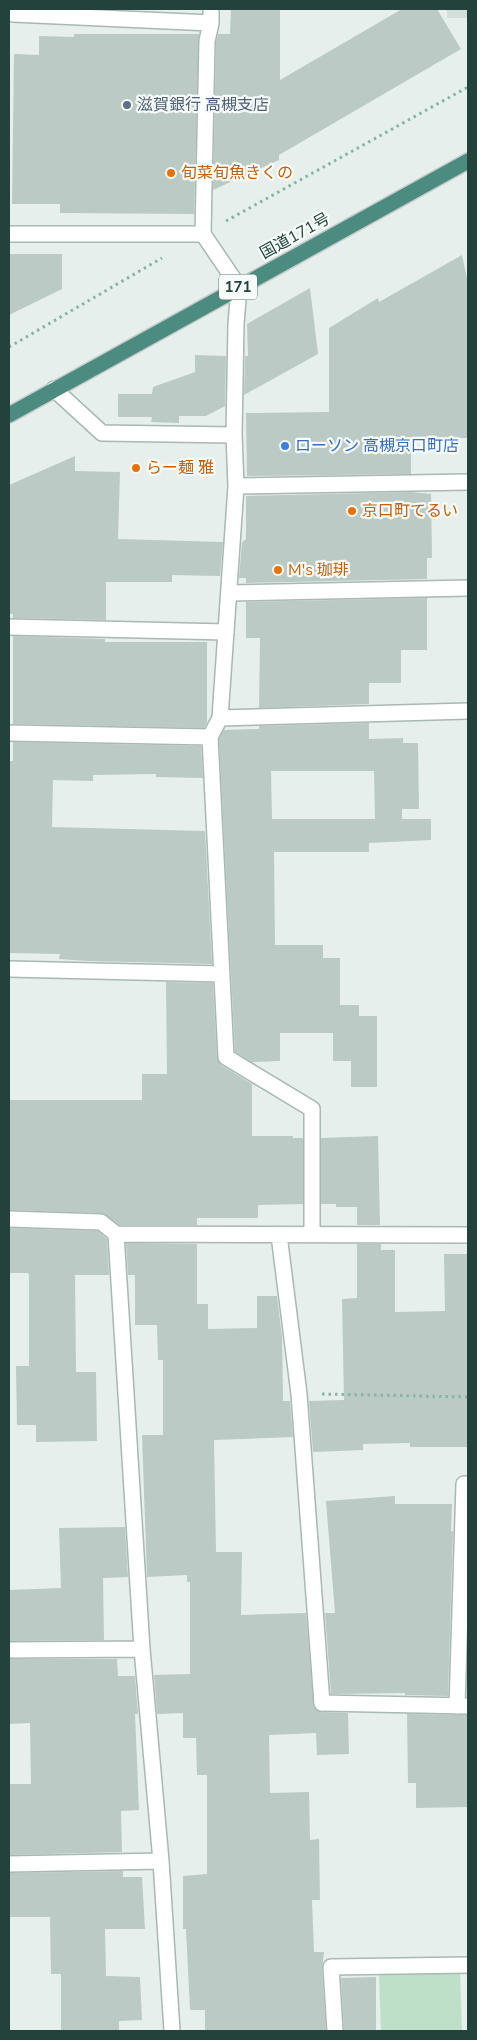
<svg xmlns="http://www.w3.org/2000/svg" width="477" height="2040" font-family="'Nunito Sans','Noto Sans JP',sans-serif">
<rect width="100%" height="100%" fill="#e6efeb"/>
<path fill="#d4dfdb" d="M447,9H468V18H447Z"/>
<path fill="#bee0c9" d="M460,1972L462,2031H381L379,1974Z"/>
<path fill="#bbcac5" fill-rule="evenodd" d="M231,9H280V80L402,9H437L461,49L279,155V160L213,190L216,42L218,34H230Z
M74,34H199L194,214L60,213V204H12L14,54L39,55V36L74,37Z
M9,254H62V289L9,315Z
M462,255L468,283V438H411V474L247,476L246,413L329,412V328L378,298L379,302Z
M310,288L318,354L244,395L245,356H248L247,324Z
M195,355L226,356L225,406L206,416H179V423L151,422L152,417H118V394H152L153,387L195,372Z
M75,456V471L120,472L118,539L223,542L220,576L172,575V582H106V620L13,618V614H9V485Z
M411,492L431,494L432,558H427V579L246,583V578H239L242,542L246,539V496Z
M427,598V650H401V683H369V704L259,708L260,638H246V602Z
M13,636L105,639V642H207V723L204,728L13,724Z
M369,723V739L403,738V743H418L419,809H402V819H431V840L369,843V852H274L275,945H323V958H340V1005H359V1016H377V1087H351V1061H333V1033H280V1061L252,1062L235,1052L219,739L224,730L259,729V726ZM271,771H374L375,819H272Z
M13,742L201,746L203,778L156,777V774L93,775V781L53,780L52,827L205,831L212,964L88,961L59,959L60,954L9,953V761H13Z
M166,982L213,983L217,1058L221,1065L252,1084V1136H293V1138H303V1204L258,1205V1218H197V1225H119L101,1213L9,1210V1100H142V1074H167Z
M378,1136L380,1225H357V1207H336V1204H321V1138Z
M9,1228L98,1231L107,1239L109,1275H75L76,1372H96L97,1441L36,1442V1425H17L16,1366H29V1275L28,1273H9Z
M126,1243L197,1244V1304H208V1329L257,1328V1296H277L282,1337L283,1401H290L293,1437L214,1440L216,1552H242L241,1615L306,1613L314,1707L321,1712L348,1713L349,1754L317,1755L316,1733L269,1735L270,1793L309,1792L310,1840L319,1839L320,1900H312L314,1952H324L322,1968L326,2031H205V2010H190L186,1929H183V1876L207,1874V1775H197L196,1738H183V1713L157,1714L154,1675L190,1674V1582H187V1575L147,1577L142,1435H163V1360H158L157,1325H135V1275H128Z
M357,1244H381V1250H395V1312L445,1311L444,1254H468V1447H410V1443L363,1444V1450L313,1452L309,1401L344,1400L342,1299L357,1298Z
M395,1496V1504H452L451,1531H453L448,1696L405,1695V1693L331,1694L325,1613H335L326,1501Z
M125,1527L128,1577L103,1578L104,1640L9,1641V1590L61,1588L59,1528Z
M9,1659H117L118,1676H135L138,1714H135L139,1810L121,1811L122,1852L9,1855V1784H31L30,1723L9,1724Z
M407,1714L468,1715V1807L416,1808V1783H408Z
M123,1871V1877H142L145,1929H105L106,1976L140,1977L142,2020L119,2021V2031H61V1974H51L50,1917H9V1873Z
M376,1977V2031H344L341,1978Z"/>
<g fill="none" stroke-linecap="round" stroke-linejoin="round">
<g stroke="#a8b8b3" stroke-width="18">
<path id="service" d="M229,593L468,588
M9,627L226,632
M322,1703L468,1706
M335,2031L331,1967L468,1965"/>
</g>
<g stroke="#a8b8b3" stroke-width="18">
<path id="minor" d="M13,14L211,23
M203,234L207,41L211,23V9
M239,287L236,324L234,435L236,486L220,718L468,711
M54,389L102,433L234,435
M236,486L468,482
M220,718L210,737L226,1057L312,1109V1235
M9,733L210,737
M9,969L222,974
M9,1219L101,1222L116,1234L468,1235
M116,1234L142,1649L161,1861L172,2031
M279,1235L299,1394L322,1703
M9,1650L142,1649
M457,1706L464,1484H468
M9,1864L161,1861"/>
</g>
<g stroke="#a8b8b3" stroke-width="18">
<path id="tertiary" d="M9,234H203L239,287"/>
</g>
<g stroke="#c1cac8" stroke-width="18">
<path id="trunk" d="M9,415L468,161"/>
</g>
<path stroke="#85b4a8" stroke-width="3" stroke-dasharray="2.5 4" stroke-linecap="butt" d="M226,221L468,87
M9,347L162,258
M322,1394L468,1397"/>
<use href="#service" stroke="#fff" stroke-width="15"/>
<use href="#minor" stroke="#fff" stroke-width="15"/>
<use href="#tertiary" stroke="#fff" stroke-width="15"/>
<use href="#trunk" stroke="#4c8b80" stroke-width="15"/>
</g>
<circle fill="#5c6f8a" stroke="#f7fbf9" stroke-width="2" cx="127" cy="105" r="5"/>
<g fill="#e8710a" stroke="#f7fbf9" stroke-width="2">
<circle cx="171" cy="173" r="5"/>
<circle cx="136" cy="468" r="5"/>
<circle cx="352" cy="511" r="5"/>
<circle cx="278" cy="570" r="5"/>
</g>
<circle fill="#3f7fe0" stroke="#f7fbf9" stroke-width="2" cx="285" cy="446" r="5"/>
<g text-anchor="middle" dominant-baseline="central" stroke-width="4.5" stroke-linejoin="round" paint-order="stroke">
<rect fill="#f7fbf9" stroke="#637a75" stroke-width="1" x="219" y="274.5" width="38" height="25" rx="4"/>
<g font-size="15" font-weight="bold" fill="#23423c">
<text x="238" y="287">171</text>
</g>
<g font-size="16" fill="#4e5e75" stroke="#f7fbf9" text-anchor="start">
<text x="137" y="105">滋賀銀行 高槻支店</text>
</g>
<g font-size="16" fill="#c56008" stroke="#f7fbf9" text-anchor="start">
<text x="181" y="173">旬菜旬魚きくの</text>
<text x="146" y="468">らー麺 雅</text>
<text x="362" y="511">京口町てるい</text>
<text x="288" y="570">M's 珈琲</text>
</g>
<g font-size="16" fill="#23423c" stroke="#f7fbf9">
<text transform="translate(295 236) rotate(-29)">国道171号</text>
</g>
<g font-size="16" fill="#366cbe" stroke="#f7fbf9" text-anchor="start">
<text x="295" y="446">ローソン 高槻京口町店</text>
</g>
</g>
<rect width="477" height="2040" fill="none" stroke="#23423c" stroke-width="20"/>
</svg>
